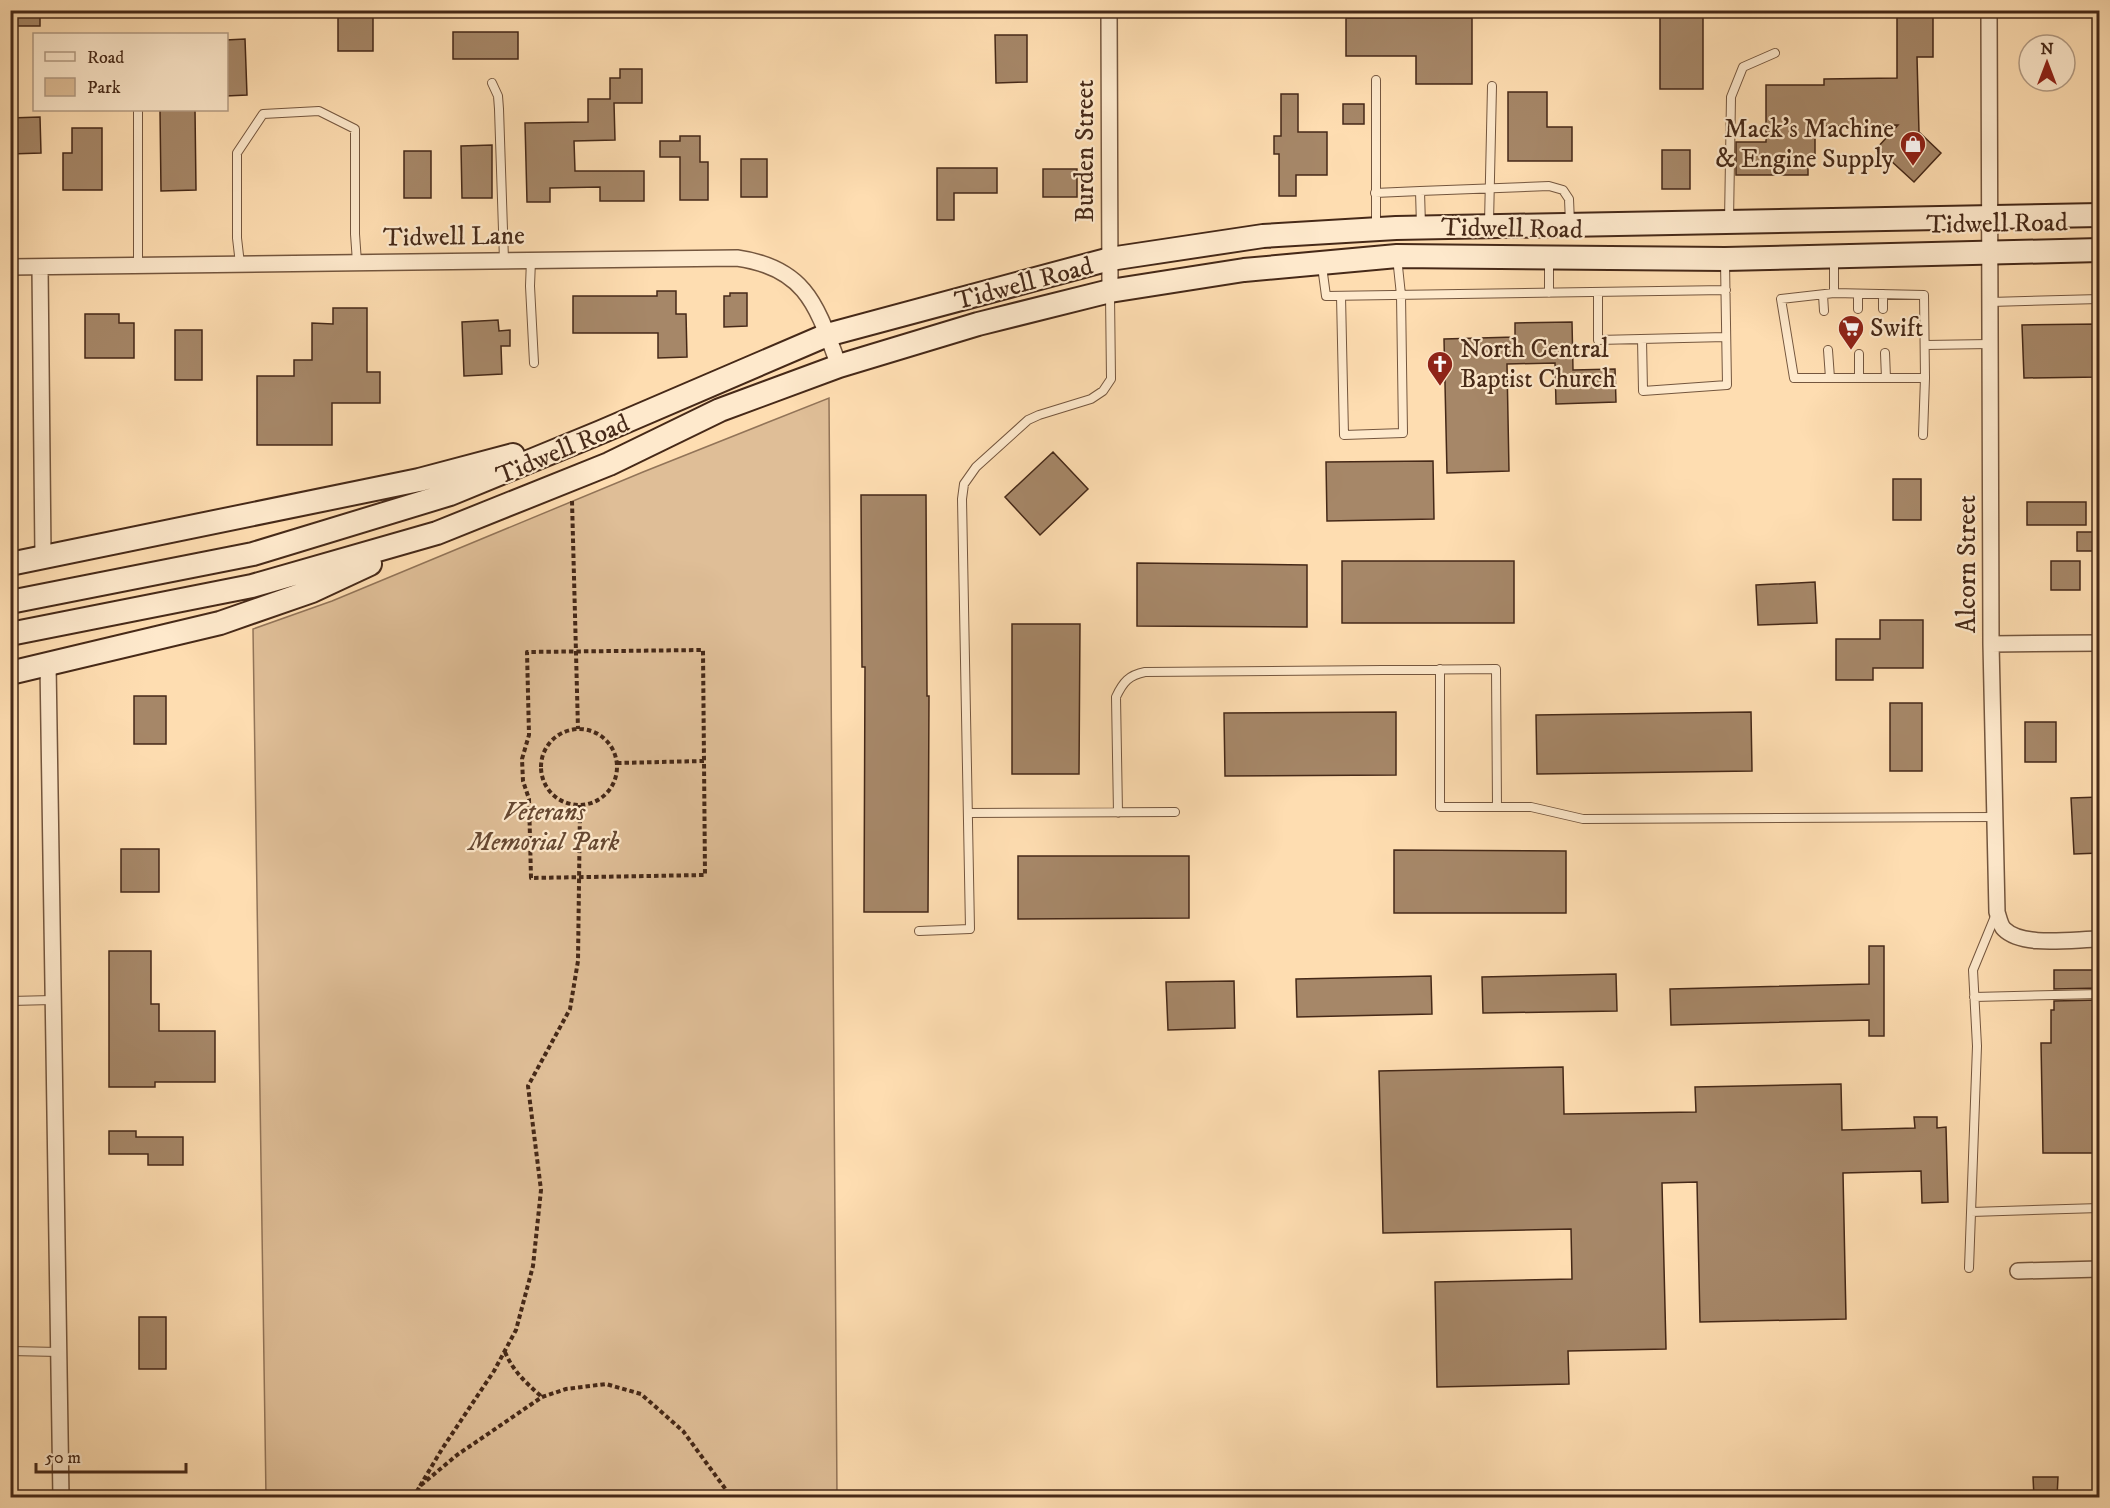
<svg xmlns="http://www.w3.org/2000/svg" width="2110" height="1508" font-family="'IM FELL DW Pica',serif">
<rect width="100%" height="100%" fill="#feddb1"/>
<filter id="stains"><feTurbulence type="fractalNoise" baseFrequency=".00333" numOctaves="4"/><feColorMatrix values="0 0 0 0 .2 0 0 0 0 .09 0 0 0 0 .02 0 0 0 .5 -.17"/></filter>
<radialGradient id="worn" r=".72"><stop offset=".6" stop-color="#630" stop-opacity="0"/><stop offset="1" stop-color="#630" stop-opacity=".3"/></radialGradient>
<path fill="#dfbe97" stroke="#927458" stroke-width="1.5" d="M829,398L837,1497H266L253,629L332,601L643,472Z"/>
<path fill="#a68768" stroke="#462918" stroke-width="1.5" d="M10,10H40V26H10Z
M338,10H373V51H338Z
M1897,13H1933V57H1917L1919,132L1941,153L1914,182L1877,148L1898,125L1815,126V158H1808V175H1736V142H1766V85H1824V79L1897,78Z
M1660,16H1703V89H1660Z
M1346,18H1472V84H1416V56H1346Z
M453,32H518V59H453Z
M995,35H1027V82L996,83Z
M245,39L247,95L226,96V40Z
M620,69H642V103H614L615,140L574,141L575,171H644V201H600V187L550,188V202H527L525,123L588,122V99H610V78H620Z
M1508,92H1547V127H1572V161H1508Z
M1281,94H1298V132H1327V175H1296V196H1279V154H1274V136H1281Z
M1343,104H1364V124H1343Z
M160,110H195L196,190L161,191Z
M40,117L41,153L10,154V118Z
M72,128H102V190H63V153H72Z
M680,136H700V162H708V200H680V157H660V141H680Z
M492,145V198H462L461,146Z
M1662,150H1690V189H1662Z
M404,151H431V198H404Z
M741,159H767V197H741Z
M937,168H997V193H954V220H937Z
M1043,169H1077V197H1043Z
M657,291H676V314H686L687,357L658,358V333H573V296H657Z
M730,293H747V326L724,327V296H730Z
M333,308H367V372H380V403H332V445H257V376H294V360H312V323L333,324Z
M85,314H119V323H134V358H85Z
M498,320L499,331L510,330V346H501L502,374L464,376L462,322Z
M1572,322L1573,370L1615,369L1616,402L1556,404L1555,363L1507,364L1509,471L1447,473L1444,339L1515,337V323Z
M2100,324V377L2024,378L2022,325Z
M175,330H202V380H175Z
M1053,452L1088,489L1040,535L1005,497Z
M1433,461L1434,519L1327,521L1326,462Z
M1893,479H1921V520H1893Z
M861,495H926L927,696H929L928,912H864L865,667H862Z
M2027,502H2086V525H2027Z
M2077,532H2098V551H2077Z
M1342,561H1514V623H1342Z
M2051,561H2080V590H2051Z
M1137,563L1307,565V627L1137,626Z
M1815,582L1817,623L1758,625L1756,585Z
M1880,620H1923V668H1873V680H1836V639H1880Z
M1012,624H1080L1079,774H1012Z
M134,696H166V744H134Z
M1890,703H1922V771H1890Z
M1396,712V775L1225,776L1224,713Z
M1751,712L1752,771L1537,774L1536,715Z
M2025,722H2056V762H2025Z
M2100,797V853L2074,854L2071,798Z
M121,849H159V892H121Z
M1394,850L1566,851V913H1394Z
M1018,856H1189V918L1018,919Z
M1869,946H1884V1036H1869V1020L1671,1025L1670,989L1869,984Z
M109,951H151V1004H159V1031H215V1082H155V1087H109Z
M2054,970H2100V988L2054,989Z
M1616,974L1617,1011L1483,1013L1482,977Z
M1431,976L1432,1014L1297,1017L1296,979Z
M1234,981L1235,1028L1168,1030L1166,982Z
M2100,1000V1153H2043L2041,1043H2051V1010H2054V1001Z
M1563,1067L1564,1114L1696,1112L1695,1087L1841,1084L1842,1130L1915,1128L1914,1117H1937V1128L1946,1127L1948,1202L1922,1203L1921,1171L1843,1173L1846,1319L1700,1322L1697,1182L1662,1183L1666,1349L1568,1351L1569,1384L1437,1387L1435,1282L1572,1279L1571,1229L1383,1233L1379,1071Z
M109,1131H136V1137H183V1165H148V1154H109Z
M139,1317H166V1369H139Z
M2033,1477H2058L2057,1497H2034Z"/>
<g fill="none" stroke-linecap="round" stroke-linejoin="round">
<g stroke="#74563e" stroke-width="10">
<path id="service" d="M492,83L498,96L499,109L504,260
M138,110V265
M1420,191L1549,186L1563,190L1569,199L1570,223
M1375,193L1420,191L1421,226
M1729,221L1731,97L1743,67L1775,53
M1489,223L1492,86
M1376,228V80
M1834,258V293L1781,299L1794,378H1925L1924,295L1834,293
M531,260L530,286L534,363
M240,264L237,238V153L263,114L319,111L355,129V234L357,262
M1322,266L1326,296L1726,290
M1598,292V340L1726,337
M1549,293V259
M1858,294V309
M1883,294V309
M1823,295L1824,311
M1341,296L1344,435L1403,433L1401,295L1397,257
M1990,302L2100,299
M1642,339L1643,391L1727,385L1725,262
M1925,345L1990,344
M1828,350L1830,378
M1885,353L1886,378
M1859,354V378
M1923,435L1925,378
M1440,669V807H1531L1583,819L1995,817
M968,813L1175,812
M1118,813L1116,697C1123,682 1129,675 1145,672L1496,669L1497,807
M919,931L970,929L962,499L964,484L976,467L1028,420L1039,415L1091,399L1103,391L1111,379L1110,295
M1974,997L2100,994
M10,1001L53,1000
M1971,1212L2100,1208
M1969,1268L1977,1046L1973,970L1996,914
M10,1351L59,1352"/>
</g>
<g stroke="#74563e" stroke-width="18">
<path id="minor" d="M1109,10L1110,291
M1989,10L1991,644L1997,912C1999,918 2000,925 2004,929C2023,948 2074,939 2100,939
M10,267L737,258C807,268 817,307 839,366
M40,267L43,556
M1991,644L2100,643
M48,664L61,1498
M2018,1271L2100,1269"/>
</g>
<g stroke="#462918" stroke-width="26">
<path id="secondary" d="M10,564L419,480L513,455
M10,602L253,554L450,494L601,432L827,335L1110,259L1263,236L1396,228L2100,215
M10,634L252,586L437,533L609,464L720,410L839,366L978,324L1110,291L1244,270L1397,256L1725,259L2100,250
M10,673L220,623L312,591L370,564"/>
</g>
<path stroke="#462918" stroke-width="4" stroke-dasharray="4.5 3" stroke-linecap="butt" d="M572,501L578,729
M541 767a38 38 0 1 1 76 0a38 38 0 1 1-76 0Z
M617,763L704,761L705,875L531,878L529,799L523,781L522,759L529,735L527,652L703,650L704,761
M505,1352C513,1371 526,1383 542,1397
M420,1486L442,1449L494,1371L516,1330L533,1266L541,1190L528,1086L570,1009L578,961L580,805
M413,1498L420,1486L457,1455L542,1397L566,1389L606,1384L641,1394L683,1431L732,1498"/>
<use href="#service" stroke="#fee9cc" stroke-width="8"/>
<use href="#minor" stroke="#fee9cc" stroke-width="15"/>
<use href="#secondary" stroke="#fee9cc" stroke-width="22"/>
</g>
<defs>
<g id="shop-pin" transform="scale(1.35)"><path d="M0 17L-7.5 6A9.5 9.5 0 1 1 7.5 6Z" fill="#8f2418" stroke="#fee9cc"/><path d="M-5-2.5h2.3a2.7 3.5 0 0 1 5.4 0H5L5.5 6h-11ZM-1.5-2.5h3a1.5 2.3 0 0 0-3 0Z" fill="#fff"/></g>
<g id="supermarket-pin" transform="scale(1.35)"><path d="M0 17L-7.5 6A9.5 9.5 0 1 1 7.5 6Z" fill="#8f2418" stroke="#fee9cc"/><path d="M-6-5.5h2.5l.6 2H6L4.5 2H-2.5L-4.4-4H-6ZM-1.5 3.2a1.3 1.3 0 1 0 .1 0ZM3 3.2a1.3 1.3 0 1 0 .1 0Z" fill="#fff"/></g>
<g id="church-pin" transform="scale(1.35)"><path d="M0 17L-7.5 6A9.5 9.5 0 1 1 7.5 6Z" fill="#8f2418" stroke="#fee9cc"/><path d="M-1.2-6h2.4v3.5h3.3v2.4h-3.3V6h-2.4V-.1h-3.3v-2.4h3.3Z" fill="#fff"/></g>
</defs>
<g fill-rule="evenodd">
<use href="#shop-pin" x="1913" y="144"/>
<use href="#supermarket-pin" x="1851" y="328"/>
<use href="#church-pin" x="1440" y="364"/>
</g>
<g text-anchor="middle" dominant-baseline="central" stroke-width="4.5" stroke-linejoin="round" paint-order="stroke">
<g font-size="26" fill="#462918" stroke="#fee9cc" text-anchor="start">
<text x="1894" y="129" text-anchor="end">Mack's Machine<tspan x="1894" dy="30">&amp; Engine Supply</tspan></text>
<text x="1870" y="328">Swift</text>
<text x="1460" y="349">North Central<tspan x="1460" dy="30">Baptist Church</tspan></text>
</g>
<g font-size="26" fill="#462918" stroke="#fee9cc">
<text transform="translate(1085 151) rotate(-90)">Burden Street</text>
<text transform="translate(1997 224) rotate(-1)">Tidwell Road</text>
<text transform="translate(1512 229) rotate(1)">Tidwell Road</text>
<text transform="translate(454 237) rotate(-1)">Tidwell Lane</text>
<text transform="translate(1024 284) rotate(-15)">Tidwell Road</text>
<text transform="translate(563 450) rotate(-23)">Tidwell Road</text>
<text transform="translate(1967 564) rotate(-90)">Alcorn Street</text>
</g>
<g font-size="26" font-style="italic" fill="#654731" stroke="#fee9cc">
<text x="544" y="812">Veterans<tspan x="544" dy="30">Memorial Park</tspan></text>
</g>
</g>
<rect width="2110" height="1508" fill="none" stroke="#feddb1" stroke-width="36"/>
<rect x="12" y="12" width="2086" height="1484" fill="none" stroke="#462918" stroke-width="3"/>
<rect x="18" y="18" width="2074" height="1472" fill="none" stroke="#462918" stroke-width="1.5"/>
<rect x="33" y="33" width="195" height="78" fill="#fee9cc" stroke="#b49c84" stroke-width="1.5"/>
<rect x="45" y="52" width="30" height="9" fill="#fee9cc" stroke="#b49c84" stroke-width="1.5"/>
<text x="87" y="63" font-size="18" fill="#462918">Road</text>
<rect x="45" y="78" width="30" height="18" fill="#dfbe97" stroke="#b49c84" stroke-width="1.5"/>
<text x="87" y="93" font-size="18" fill="#462918">Park</text>
<g transform="translate(2047 63)"><circle r="28" fill="#fee9cc" stroke="#b49c84" stroke-width="1.5"/>
<path d="M0-4.5L10 22L0 15L-10 22Z" fill="#8f2418"/>
<text y="-9" font-size="16" font-weight="bold" text-anchor="middle" fill="#462918">N</text>
</g>
<path d="M36 1463v9h150v-9" fill="none" stroke="#462918" stroke-width="3"/>
<text x="45" y="1463" font-size="18" fill="#462918" stroke="#fee9cc" stroke-width="4.5" paint-order="stroke">50 m</text>
<rect width="100%" height="100%" filter="url(#stains)"/>
<rect width="100%" height="100%" fill="url(#worn)"/>
</svg>
